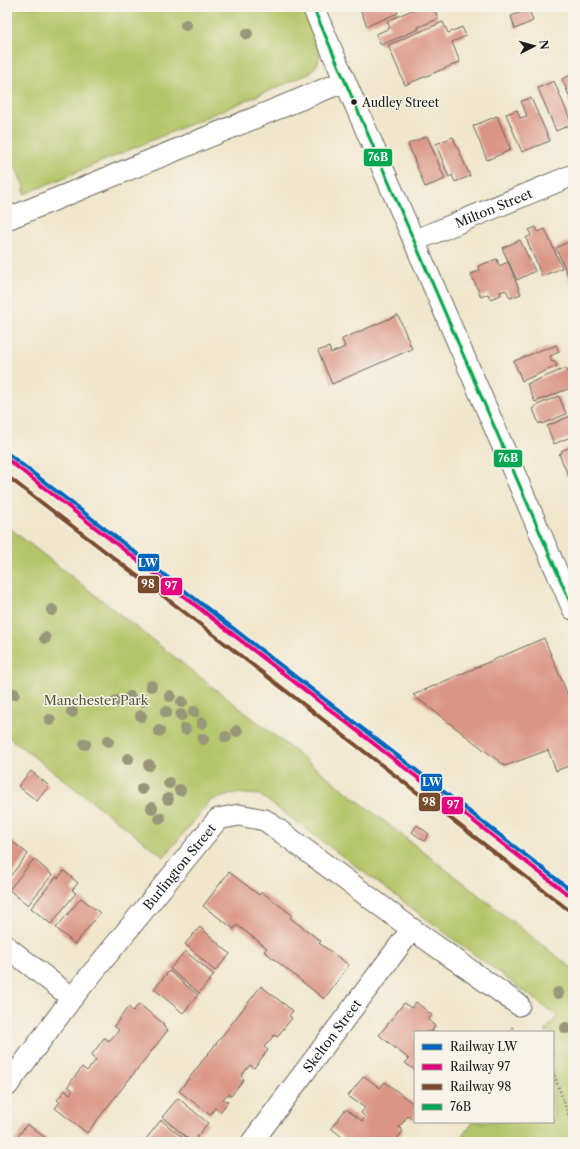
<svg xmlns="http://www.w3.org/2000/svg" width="580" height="1149" font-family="'Libre Caslon Text',serif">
<rect width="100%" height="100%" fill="#f7f3e8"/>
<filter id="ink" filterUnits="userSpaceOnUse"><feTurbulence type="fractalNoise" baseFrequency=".025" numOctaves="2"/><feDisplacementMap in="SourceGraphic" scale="8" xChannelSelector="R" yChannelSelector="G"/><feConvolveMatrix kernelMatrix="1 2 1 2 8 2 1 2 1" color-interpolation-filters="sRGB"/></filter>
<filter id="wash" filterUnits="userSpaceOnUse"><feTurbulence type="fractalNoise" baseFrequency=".012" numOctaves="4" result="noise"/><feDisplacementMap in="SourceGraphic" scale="16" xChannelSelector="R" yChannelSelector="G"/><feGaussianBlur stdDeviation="0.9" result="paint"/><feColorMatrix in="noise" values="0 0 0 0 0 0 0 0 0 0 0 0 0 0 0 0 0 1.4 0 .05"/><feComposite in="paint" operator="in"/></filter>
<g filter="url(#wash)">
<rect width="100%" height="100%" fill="#f0e6cc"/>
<path fill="#b3c568" stroke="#687042" d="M7,7H306L321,50L318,63L311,73L25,194L23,184L7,149Z
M7,526L573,969V1142H457L473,1122H553V1032H545L557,1016L260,795L235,793L210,801L164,857L7,736Z"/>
<g id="blocks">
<path fill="#da9586" d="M359,7H395L398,13L367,26Z
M419,7H434L438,19L418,27L419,29L381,45L376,34L390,28L387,21Z
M529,9L533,21L515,29L511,16Z
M443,22L448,33L462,27L466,36L452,42L460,62L405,85L388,45Z
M573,74V105L562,79Z
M554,81L572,124L556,131L538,88Z
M531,98L550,141L522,152L506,114L517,110L520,118L527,116L521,101Z
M497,116L511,150L487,160L473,126Z
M427,136L445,179L425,187L408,144Z
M453,137L470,176L455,182L452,175L449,177L436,144Z
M536,227L538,232L545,229L562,268L542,276L526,238L531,235L529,230Z
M520,240L535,271L517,280L502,248Z
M568,242L570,247L573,245V287L556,248Z
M497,259L499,266L508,262L521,294L510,298L506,290L500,292L501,295L490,299L488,294L481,297L471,274L480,271L478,266Z
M398,315L412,349L332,384L318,351L329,347L331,353L345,347L342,339Z
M556,345L559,352L550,356L552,362L554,361L557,366L522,381L514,361L546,348L547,349Z
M566,368L568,372L573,370V387L535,402L527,384Z
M559,396L566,414L542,424V422L539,424L533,409L535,408V406Z
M573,415V436L554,444L547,426Z
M573,446V481L571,482L559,454L562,453L561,451Z
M544,638L573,707V764L556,771L548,750L505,766L413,695Z
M31,771L49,786L37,801L18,786Z
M417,825L429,834L424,841L412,832Z
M8,838L28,854L7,880V840Z
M34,859L52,875L28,905L9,890Z
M64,871L78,883L72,890L76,893L51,924L31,908L56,877L58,878Z
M229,872L259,895L262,892L292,915L290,918L321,941L319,943L349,965L324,999L264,951L267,948L237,925L234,929L203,906Z
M81,898L100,913L75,944L56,928Z
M200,927L230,954L215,971L185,944Z
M185,951L214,975L199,993L170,969Z
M169,971L198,995L183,1013L154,989Z
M261,986L293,1011L289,1016L292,1018L277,1037L274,1035L264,1047L268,1050L254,1068L250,1065L241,1076L244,1079L231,1096L228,1094L223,1099L228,1102L220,1112L215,1108L210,1115L179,1091Z
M416,1002L432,1015L428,1020L435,1026L432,1031L434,1032H415V1070L405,1063L409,1059L379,1035L404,1003L411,1008Z
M139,1004L164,1024L163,1026L168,1030L87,1133L55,1108L60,1102L57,1100L65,1090L70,1094L73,1090L68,1086L82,1067L87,1071L96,1060L91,1056L104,1038H105L109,1041L119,1030L114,1026L128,1007L133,1011Z
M364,1076L380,1088L385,1082L415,1105V1116L412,1119L408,1116L399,1127L403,1131L397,1139L401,1142H346L347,1141L331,1128L346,1109L362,1121L365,1117L361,1113L365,1108L348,1096Z
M178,1098L208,1123L193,1142H192L162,1117Z
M161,1120L188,1142H149L146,1139Z
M27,1124L51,1142H14Z"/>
</g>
</g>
<g filter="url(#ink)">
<use href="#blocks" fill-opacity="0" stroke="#66635a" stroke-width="1"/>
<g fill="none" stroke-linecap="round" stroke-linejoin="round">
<g stroke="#66635a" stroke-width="23">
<g id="minor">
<path d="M313,7L573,609"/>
<path d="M7,219L345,81"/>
<path id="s1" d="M414,241L573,175"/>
<path d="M7,947L72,998"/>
<path id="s2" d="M7,1086L72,998L218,819L239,815L265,820L412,929L519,1005"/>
<path id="s3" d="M252,1142L412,929"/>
</g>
</g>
<path stroke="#66635a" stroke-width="2.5" stroke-dasharray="1 3" stroke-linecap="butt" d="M511,1032L513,1025
M553,1072L573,1127"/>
<use href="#minor" stroke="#fff" stroke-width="21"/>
<g stroke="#f7f3e8" stroke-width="6">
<path id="bus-1" d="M313,7L573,609"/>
</g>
<use href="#bus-1" stroke="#00a651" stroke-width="3"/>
<g stroke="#f7f3e8" stroke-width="7">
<path id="rail-1" d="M7,453L573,892"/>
</g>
<g stroke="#f7f3e8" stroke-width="7">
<path id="rail-2" d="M7,459L570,896"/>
</g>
<g stroke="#f7f3e8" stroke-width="7">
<path id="rail-3" d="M7,476L179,608L570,911"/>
</g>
<use href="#rail-1" stroke="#0065bd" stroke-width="4"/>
<use href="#rail-2" stroke="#e5007d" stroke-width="4"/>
<use href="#rail-3" stroke="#7a4b2a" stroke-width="4"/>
</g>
<g fill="#99977a">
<circle cx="186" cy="25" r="6"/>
<circle cx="247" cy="34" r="6"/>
<circle cx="52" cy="610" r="6"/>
<circle cx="45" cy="638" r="6"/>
<circle cx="151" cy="686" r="6"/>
<circle cx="14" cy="694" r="6"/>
<circle cx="170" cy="696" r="6"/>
<circle cx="130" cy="697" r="6"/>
<circle cx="117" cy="701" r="6"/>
<circle cx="142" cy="701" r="6"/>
<circle cx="182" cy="702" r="6"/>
<circle cx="72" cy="712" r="6"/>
<circle cx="166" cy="712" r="6"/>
<circle cx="194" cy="712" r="6"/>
<circle cx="181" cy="715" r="6"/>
<circle cx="141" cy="716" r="6"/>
<circle cx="50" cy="720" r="6"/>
<circle cx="202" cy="723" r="6"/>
<circle cx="185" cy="729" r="6"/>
<circle cx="159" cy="731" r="6"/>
<circle cx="237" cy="731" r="6"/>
<circle cx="226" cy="737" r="6"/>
<circle cx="203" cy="739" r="6"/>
<circle cx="108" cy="741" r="6"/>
<circle cx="85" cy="744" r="6"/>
<circle cx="128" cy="759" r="6"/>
<circle cx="149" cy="765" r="6"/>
<circle cx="169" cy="783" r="6"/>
<circle cx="142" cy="789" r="6"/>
<circle cx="180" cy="790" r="6"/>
<circle cx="168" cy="799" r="6"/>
<circle cx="152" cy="808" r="6"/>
<circle cx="160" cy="818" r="6"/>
<circle cx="558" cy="993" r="6"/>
<circle cx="566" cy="1028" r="6"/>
</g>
</g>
<circle fill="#1c1c1c" stroke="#f7f3e8" stroke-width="1.5" cx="354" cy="102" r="3.5"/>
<g text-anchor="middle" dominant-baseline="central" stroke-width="3" stroke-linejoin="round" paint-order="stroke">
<g font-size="12" fill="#1c1c1c" stroke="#f7f3e8" text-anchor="start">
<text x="362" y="102">Audley Street</text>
</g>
<g font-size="13" fill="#1c1c1c" stroke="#f7f3e8">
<text stroke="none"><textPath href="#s1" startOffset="86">Milton Street</textPath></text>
<text stroke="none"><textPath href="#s2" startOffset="279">Burlington Street</textPath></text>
<text stroke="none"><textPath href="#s3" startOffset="133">Skelton Street</textPath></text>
</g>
<g font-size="13" fill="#515737" stroke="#f7f3e8">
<text x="96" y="700">Manchester Park</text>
</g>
</g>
<g stroke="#f7f3e8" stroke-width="1.5">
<rect x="363" y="148" width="30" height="19" rx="4" fill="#00a651"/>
<rect x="493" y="449" width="30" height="19" rx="4" fill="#00a651"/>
<rect x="137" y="553" width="23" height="19" rx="4" fill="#0065bd"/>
<rect x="137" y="575" width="23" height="19" rx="4" fill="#7a4b2a"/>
<rect x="160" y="577" width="23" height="19" rx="4" fill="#e5007d"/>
<rect x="420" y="773" width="23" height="19" rx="4" fill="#0065bd"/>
<rect x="418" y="792" width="23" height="20" rx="4" fill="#7a4b2a"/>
<rect x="441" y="796" width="23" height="19" rx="4" fill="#e5007d"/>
</g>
<g font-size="11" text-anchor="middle" font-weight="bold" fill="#fff">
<text x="378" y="161">76B</text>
<text x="508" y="462">76B</text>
<text x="148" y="567">LW</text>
<text x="148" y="588">98</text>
<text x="171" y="590">97</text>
<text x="432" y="786">LW</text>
<text x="429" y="806">98</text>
<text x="453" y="809">97</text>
</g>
<rect width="580" height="1149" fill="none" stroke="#f7f3e8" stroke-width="24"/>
<rect x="414" y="1031" width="140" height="92" fill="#f7f3e8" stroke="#9f9d96"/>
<rect x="422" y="1044" width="20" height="6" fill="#0065bd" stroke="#9f9d96"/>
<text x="450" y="1051" font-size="12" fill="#1c1c1c">Railway LW</text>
<rect x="422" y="1064" width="20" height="6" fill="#e5007d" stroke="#9f9d96"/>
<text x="450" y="1071" font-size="12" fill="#1c1c1c">Railway 97</text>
<rect x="422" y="1084" width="20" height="6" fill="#7a4b2a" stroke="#9f9d96"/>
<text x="450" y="1091" font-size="12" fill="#1c1c1c">Railway 98</text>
<rect x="422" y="1104" width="20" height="6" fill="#00a651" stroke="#9f9d96"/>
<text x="450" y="1111" font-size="12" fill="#1c1c1c">76B</text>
<g transform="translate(534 46) rotate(84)" stroke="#f7f3e8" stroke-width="3" paint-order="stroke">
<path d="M0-3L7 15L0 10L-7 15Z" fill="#1c1c1c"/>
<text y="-6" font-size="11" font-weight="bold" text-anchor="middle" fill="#1c1c1c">N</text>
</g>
</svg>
